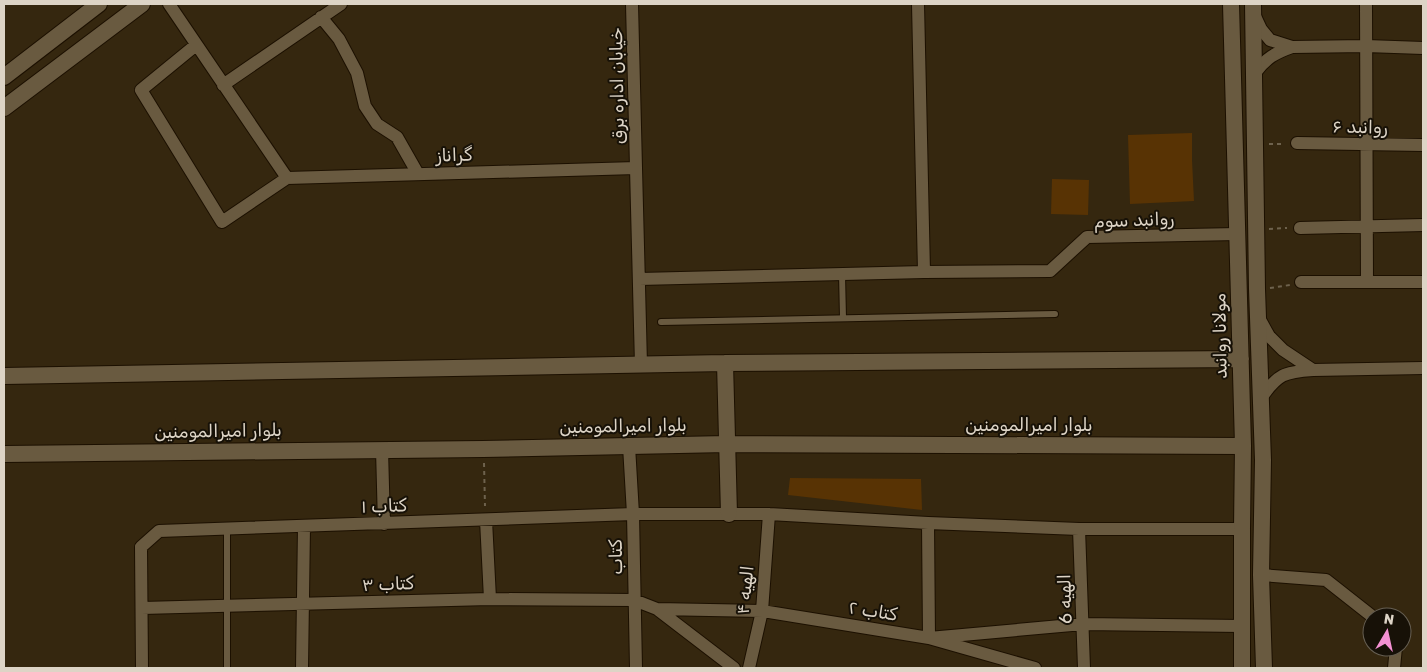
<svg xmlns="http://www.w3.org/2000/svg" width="1427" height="672" font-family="Rubik,'Noto Naskh Arabic',sans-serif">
<rect width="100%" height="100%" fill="#35270f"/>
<path fill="#583304" d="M1192,133V160L1194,201L1130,204L1128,135Z
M1052,179L1089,180L1088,215L1051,214Z
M790,478L921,479L922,510L788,495Z"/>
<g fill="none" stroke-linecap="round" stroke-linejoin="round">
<g stroke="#1c1000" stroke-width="8">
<path id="service" d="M842,274L843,318
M661,322L1055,314
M227,530V668"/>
</g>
<g stroke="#1c1000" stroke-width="14">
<path id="minor" d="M169,4L287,178L636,168L641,365
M632,4L636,168
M918,4L924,272
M1366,4L1367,282
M1254,14L1261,29L1270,40L1292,47L1366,46L1423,48
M321,17L339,39L357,73L365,106L377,124L397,137L418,174
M196,45L141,90L222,222L287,178
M1255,73C1266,58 1275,53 1292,47
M223,85L341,4
M1297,143L1423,145
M1300,228L1423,225
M639,279L924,272L1050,271L1087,237L1237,234
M1301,282H1423
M1259,318L1269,336L1283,350L1313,370
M1261,398C1278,374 1284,372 1313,370L1423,368
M629,446L633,514L636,668
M382,449L384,524
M486,520L490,599
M928,523L929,638L1035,668
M1079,529L1084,668
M1261,575L1326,580L1373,617
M142,608L490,599L634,600L657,609L734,668
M657,609L762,611L929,638L1083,624L1241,626
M142,668L141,547L159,531L633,514H769L928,523L1079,529H1242
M302,668L304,527
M749,668L762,611L769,514
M1394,668L1396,647"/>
</g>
<g stroke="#1c1000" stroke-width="18">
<path id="tertiary" d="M1231,4L1243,446L1242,529V668
M1253,4L1257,289L1263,460L1261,575L1264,668
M4,77L99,4
M4,108L142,4
M725,363L729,514
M4,376L725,363L1241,359
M4,454L483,449L727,444L1243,446"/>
</g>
<path stroke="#6e624d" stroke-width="2" stroke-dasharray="4 4" stroke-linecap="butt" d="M1269,144H1285
M1269,229L1287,228
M1270,288L1290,285
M484,463L485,506"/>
<use href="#service" stroke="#695a40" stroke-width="6"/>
<use href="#minor" stroke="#695a40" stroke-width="12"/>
<use href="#tertiary" stroke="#695a40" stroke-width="16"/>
</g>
<g text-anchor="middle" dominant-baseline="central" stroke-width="4" stroke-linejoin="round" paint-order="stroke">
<g font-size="18" fill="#ddd4c6" stroke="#171107">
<text transform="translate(617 86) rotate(-91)">خیابان اداره برق</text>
<text transform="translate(1360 127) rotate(1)">روانبد ۶</text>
<text transform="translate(454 155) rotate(-2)">گراناز</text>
<text transform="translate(1134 220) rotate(-2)">روانبد سوم</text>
<text transform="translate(1220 336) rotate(-91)">مولانا روانبد</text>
<text x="1029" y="425">بلوار امیرالمومنین</text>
<text transform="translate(623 426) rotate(-1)">بلوار امیرالمومنین</text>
<text transform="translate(218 431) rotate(-1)">بلوار امیرالمومنین</text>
<text transform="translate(384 506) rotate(-2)">کتاب ۱</text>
<text transform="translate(616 557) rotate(-91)">کتاب</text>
<text transform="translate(388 584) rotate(-2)">کتاب ۳</text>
<text transform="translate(745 590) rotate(-84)">الهیه ۴</text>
<text transform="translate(1065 599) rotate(-92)">الهیه 6</text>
<text transform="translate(873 611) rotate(9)">کتاب ۲</text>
</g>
</g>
<rect width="1427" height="672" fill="none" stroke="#ddd4c6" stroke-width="10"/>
<g transform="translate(1387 632) rotate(9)"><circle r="24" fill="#171107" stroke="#665f53"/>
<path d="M0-4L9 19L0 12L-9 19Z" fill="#f491d3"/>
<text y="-8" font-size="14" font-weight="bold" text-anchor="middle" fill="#ddd4c6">N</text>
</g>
</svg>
